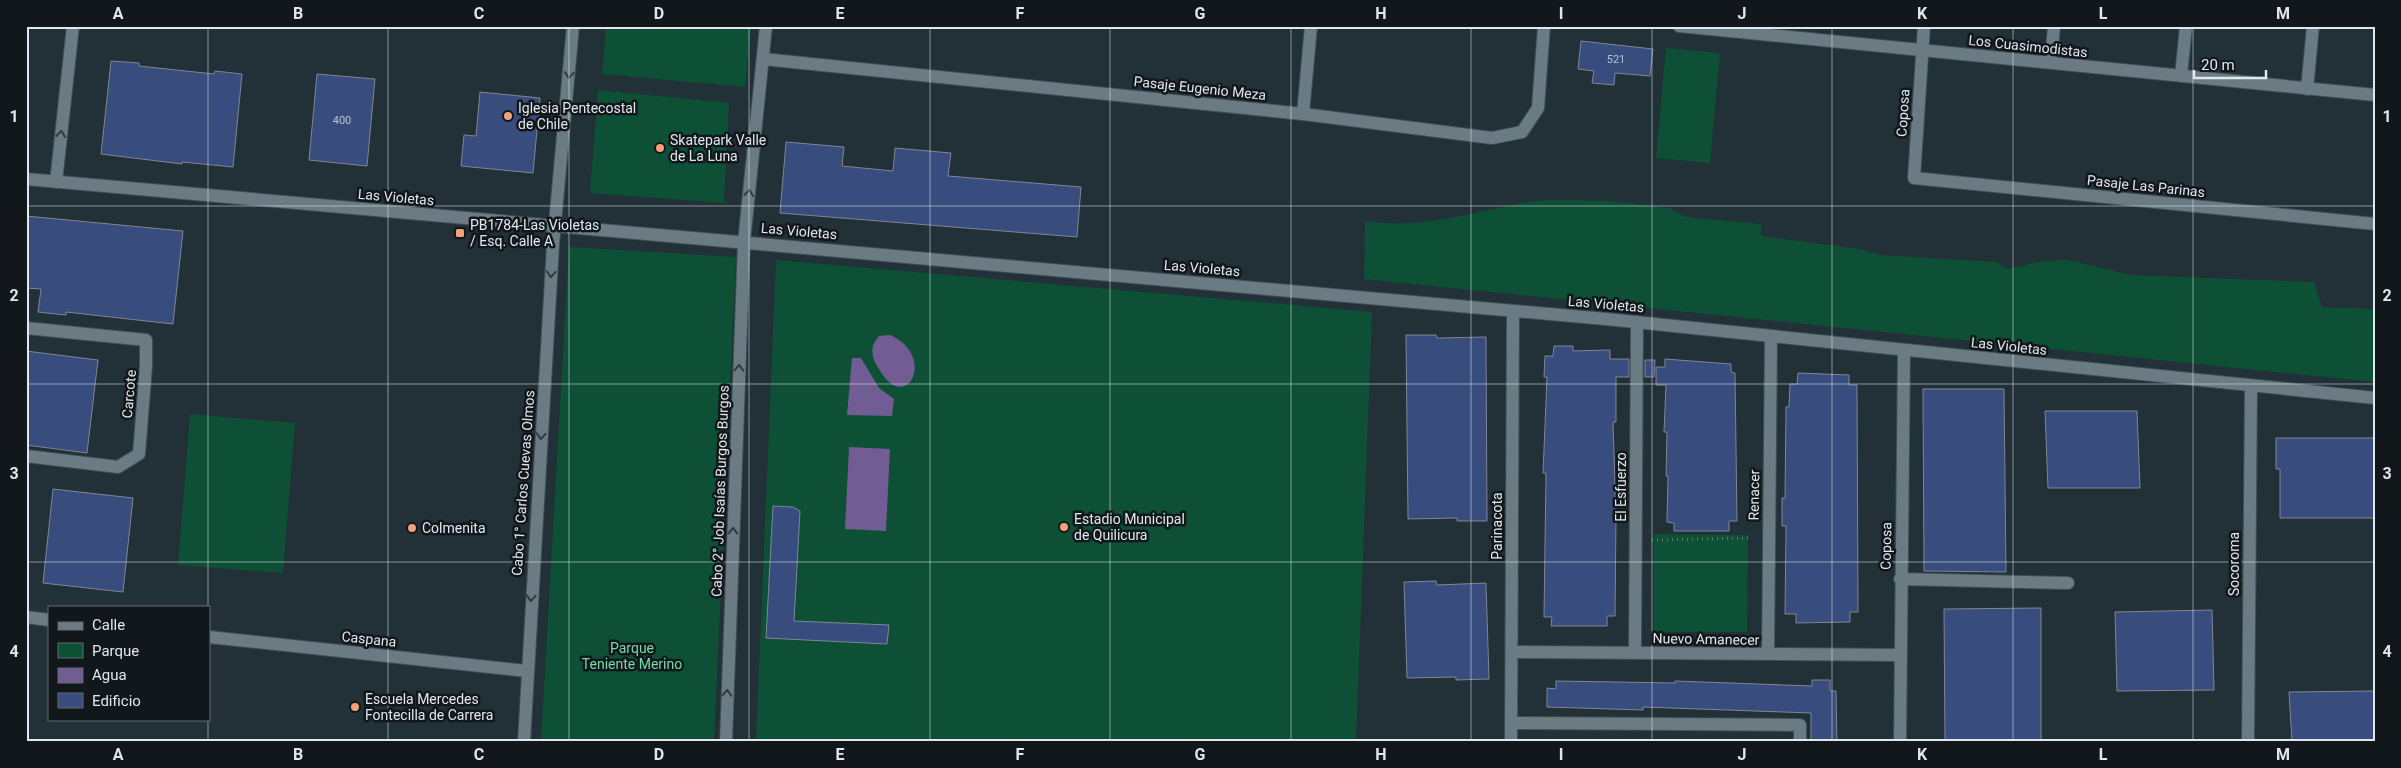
<svg xmlns="http://www.w3.org/2000/svg" width="2401" height="768" font-family="Roboto,sans-serif">
<rect width="100%" height="100%" fill="#223037"/>
<path fill="#0d5035" d="M606,26H751L745,87L602,74Z
M1666,48L1720,53L1710,163L1656,158Z
M598,90L729,103L724,203L590,193Z
M1610,201L1669,208L1686,217L1761,224V236L1860,249L1880,255L1996,262L2008,269L2043,261L2068,260L2131,275L2314,282L2322,307L2375,309V382L1364,279L1365,221C1424,230 1472,212 1529,202C1555,198 1584,201 1610,201Z
M569,247L736,257L714,742H541Z
M776,260L1372,312L1356,742H756Z
M190,414L295,423L283,573L178,565Z
M1654,534L1748,535L1747,632H1654Z"/>
<path fill="#715d93" d="M890,335C938,356 906,417 879,369C874,362 870,352 874,343L879,336Z
M852,358H861L879,388L894,399L892,416L847,415Z
M849,447L890,449L886,531L845,529Z"/>
<path fill="#384c7d" stroke="#808695" d="M1581,41L1653,49L1650,76L1615,73L1614,85L1592,83L1594,71L1578,69Z
M111,61L139,63V66L214,74L215,71L242,74L233,167L182,162V164L101,154Z
M317,74L375,79L367,166L309,160Z
M480,92L540,98L533,173L461,166L464,135L476,136Z
M786,142L844,147L842,166L893,171L895,148L951,153L948,176L1081,187L1077,237L780,213Z
M26,216L183,231L173,324L66,312V315L38,312L41,289L26,288Z
M1406,335H1436L1437,338L1486,337L1487,521H1457V518L1408,519Z
M1554,346H1573V351L1610,350V359H1629V377H1616V422H1613L1616,518L1615,616H1607V626H1551L1552,617H1544L1546,473H1543L1547,377H1544L1545,356H1553Z
M26,351L98,360L87,453L26,445Z
M1665,359L1731,364V372L1735,373L1737,521H1729V531H1674V523L1667,522L1668,476H1666L1667,432H1664L1666,385H1656V367H1665Z
M1645,360H1655L1654,377H1645Z
M1798,373L1849,375V385H1857L1858,612H1850V622L1796,623V614H1785L1786,526H1782V498H1785L1786,407H1789L1790,384H1797Z
M1923,389H2004L2006,572L1924,571Z
M2045,411H2137L2140,488H2048Z
M2276,438H2375V518H2280V469H2276Z
M53,489L133,498L123,592L43,583Z
M773,506L793,507L800,511L794,621L889,625L887,644L766,638Z
M1436,581L1437,585L1486,583L1489,679L1456,680V677L1407,678L1404,582Z
M2041,608V742H1945L1944,609Z
M2212,610L2214,690L2117,691L2115,612Z
M1812,680H1830V691H1836L1837,742L1811,740V713L1643,707V710L1547,707V688L1556,689V681L1675,683V681L1812,686Z
M2375,691V742H2292L2289,692Z"/>
<g fill="none" stroke-linecap="round" stroke-linejoin="round">
<g stroke="#424e55" stroke-width="14">
<path id="minor" d="M1679,26L2375,95
M1924,26L1914,178L2375,224
M763,59L1303,114L1492,138L1522,132L1538,108L1544,26
M2051,63L2054,26
M2181,76L2186,26
M2307,89L2313,26
M1303,114L1311,26
M26,179L1606,319L2375,398
M56,182L73,26
M26,328L146,340V366L139,454L118,467L26,456
M1900,579L2068,583
M26,617L49,620
M209,637L527,671
M1512,652L1900,655
M1635,653L1637,322
M1768,654L1771,337
M1511,723L1800,725V742
M524,742L553,245L573,26
M726,742L744,242L766,26
M1511,742L1513,311
M1900,742L1904,351
M2248,742L2251,386"/>
</g>
<path stroke="#657177" stroke-width="3" stroke-dasharray="1 4" stroke-linecap="butt" d="M1652,540L1751,538"/>
<use href="#minor" stroke="#6b7b83" stroke-width="12"/>
</g>
<defs><path id="oneway-chevron" d="M-2-3.5L2.5 0L-2 3.5" fill="none" stroke-width="1.6" stroke-linecap="round" stroke-linejoin="round" transform="scale(1.25)"/></defs>
<g stroke="#303a3f">
<use href="#oneway-chevron" transform="translate(569 75) rotate(95)"/>
<use href="#oneway-chevron" transform="translate(61 134) rotate(-84)"/>
<use href="#oneway-chevron" transform="translate(749 193) rotate(-84)"/>
<use href="#oneway-chevron" transform="translate(551 274) rotate(94)"/>
<use href="#oneway-chevron" transform="translate(739 368) rotate(-88)"/>
<use href="#oneway-chevron" transform="translate(541 436) rotate(94)"/>
<use href="#oneway-chevron" transform="translate(733 531) rotate(-88)"/>
<use href="#oneway-chevron" transform="translate(531 598) rotate(94)"/>
<use href="#oneway-chevron" transform="translate(727 693) rotate(-88)"/>
</g>
<path fill="none" stroke="#e0e8ed" stroke-width="1" stroke-opacity="0.55" d="M208,26V607M388,26V742M569,26V742M749,26V742M930,26V742M1110,26V742M1291,26V742M1471,26V742M1652,26V742M1832,26V742M2013,26V742M2193,26V742M26,206H2375M26,384H2375M26,562H2375M208,719V742"/>
<g fill="#f1a17c" stroke="#11171a" stroke-width="2">
<circle cx="508" cy="116" r="5"/>
<circle cx="660" cy="148" r="5"/>
<rect x="455" y="228" width="10" height="10" rx="2.5"/>
<circle cx="1064" cy="527" r="5"/>
<circle cx="412" cy="528" r="5"/>
<circle cx="355" cy="707" r="5"/>
</g>
<g text-anchor="middle" dominant-baseline="central" stroke-width="5" stroke-linejoin="round" paint-order="stroke">
<g font-size="11" fill="#b6c1d1">
<text x="1616" y="59">521</text>
<text x="342" y="120">400</text>
</g>
<g font-size="14" fill="#e0e8ed" stroke="#11171a">
<text transform="translate(2028 46) rotate(6)">Los Cuasimodistas</text>
<text transform="translate(1200 88) rotate(6)">Pasaje Eugenio Meza</text>
<text transform="translate(1903 113) rotate(-86)">Coposa</text>
<text transform="translate(2146 186) rotate(6)">Pasaje Las Parinas</text>
<text transform="translate(396 197) rotate(5)">Las Violetas</text>
<text transform="translate(799 231) rotate(5)">Las Violetas</text>
<text transform="translate(1202 268) rotate(5)">Las Violetas</text>
<text transform="translate(1606 304) rotate(5)">Las Violetas</text>
<text transform="translate(2009 346) rotate(6)">Las Violetas</text>
<text transform="translate(129 394) rotate(-85)">Carcote</text>
<text transform="translate(523 483) rotate(-86)">Cabo 1° Carlos Cuevas Olmos</text>
<text transform="translate(1621 487) rotate(-90)">El Esfuerzo</text>
<text transform="translate(720 491) rotate(-88)">Cabo 2° Job Isaías Burgos Burgos</text>
<text transform="translate(1754 495) rotate(-89)">Renacer</text>
<text transform="translate(1497 526) rotate(-90)">Parinacota</text>
<text transform="translate(1886 546) rotate(-89)">Coposa</text>
<text transform="translate(2234 564) rotate(-90)">Socoroma</text>
<text transform="translate(369 639) rotate(6)">Caspana</text>
<text transform="translate(1706 639) rotate(1)">Nuevo Amanecer</text>
</g>
<g font-size="14" fill="#e0e8ed" stroke="#11171a" text-anchor="start">
<text x="518" y="108">Iglesia Pentecostal<tspan x="518" dy="16">de Chile</tspan></text>
<text x="670" y="140">Skatepark Valle<tspan x="670" dy="16">de La Luna</tspan></text>
<text x="470" y="225">PB1784-Las Violetas<tspan x="470" dy="16">/ Esq. Calle A</tspan></text>
<text x="1074" y="519">Estadio Municipal<tspan x="1074" dy="16">de Quilicura</tspan></text>
<text x="422" y="528">Colmenita</text>
<text x="365" y="699">Escuela Mercedes<tspan x="365" dy="16">Fontecilla de Carrera</tspan></text>
</g>
<g font-size="14" fill="#78d9a9" stroke="#11171a">
<text x="632" y="648">Parque<tspan x="632" dy="16">Teniente Merino</tspan></text>
</g>
</g>
<rect width="2401" height="768" fill="none" stroke="#11171a" stroke-width="55"/>
<rect x="48" y="606" width="162" height="115" fill="#11171a" stroke="#646b6e"/>
<rect x="58" y="622" width="25" height="8" fill="#6b7b83" stroke="#646b6e"/>
<text x="92" y="630" font-size="15" fill="#e0e8ed">Calle</text>
<rect x="58" y="643" width="25" height="15" fill="#0d5035" stroke="#646b6e"/>
<text x="92" y="656" font-size="15" fill="#e0e8ed">Parque</text>
<rect x="58" y="668" width="25" height="15" fill="#715d93" stroke="#646b6e"/>
<text x="92" y="680" font-size="15" fill="#e0e8ed">Agua</text>
<rect x="58" y="693" width="25" height="15" fill="#384c7d" stroke="#646b6e"/>
<text x="92" y="706" font-size="15" fill="#e0e8ed">Edificio</text>
<path d="M2194 70v8h72v-8" fill="none" stroke="#e0e8ed" stroke-width="2.5"/>
<text x="2201" y="70" font-size="15" fill="#e0e8ed" stroke="#11171a" stroke-width="4" paint-order="stroke">20 m</text>
<rect x="28" y="28" width="2346" height="712" fill="none" stroke="#e0e8ed" stroke-width="2"/>
<g font-size="16" text-anchor="middle" font-weight="bold" fill="#e0e8ed">
<text x="118" y="19">A</text>
<text x="298" y="19">B</text>
<text x="479" y="19">C</text>
<text x="659" y="19">D</text>
<text x="840" y="19">E</text>
<text x="1020" y="19">F</text>
<text x="1200" y="19">G</text>
<text x="1381" y="19">H</text>
<text x="1561" y="19">I</text>
<text x="1742" y="19">J</text>
<text x="1922" y="19">K</text>
<text x="2103" y="19">L</text>
<text x="2283" y="19">M</text>
<text x="14" y="122">1</text>
<text x="2387" y="122">1</text>
<text x="14" y="301">2</text>
<text x="2387" y="301">2</text>
<text x="14" y="479">3</text>
<text x="2387" y="479">3</text>
<text x="14" y="657">4</text>
<text x="2387" y="657">4</text>
<text x="118" y="760">A</text>
<text x="298" y="760">B</text>
<text x="479" y="760">C</text>
<text x="659" y="760">D</text>
<text x="840" y="760">E</text>
<text x="1020" y="760">F</text>
<text x="1200" y="760">G</text>
<text x="1381" y="760">H</text>
<text x="1561" y="760">I</text>
<text x="1742" y="760">J</text>
<text x="1922" y="760">K</text>
<text x="2103" y="760">L</text>
<text x="2283" y="760">M</text>
</g>
</svg>
